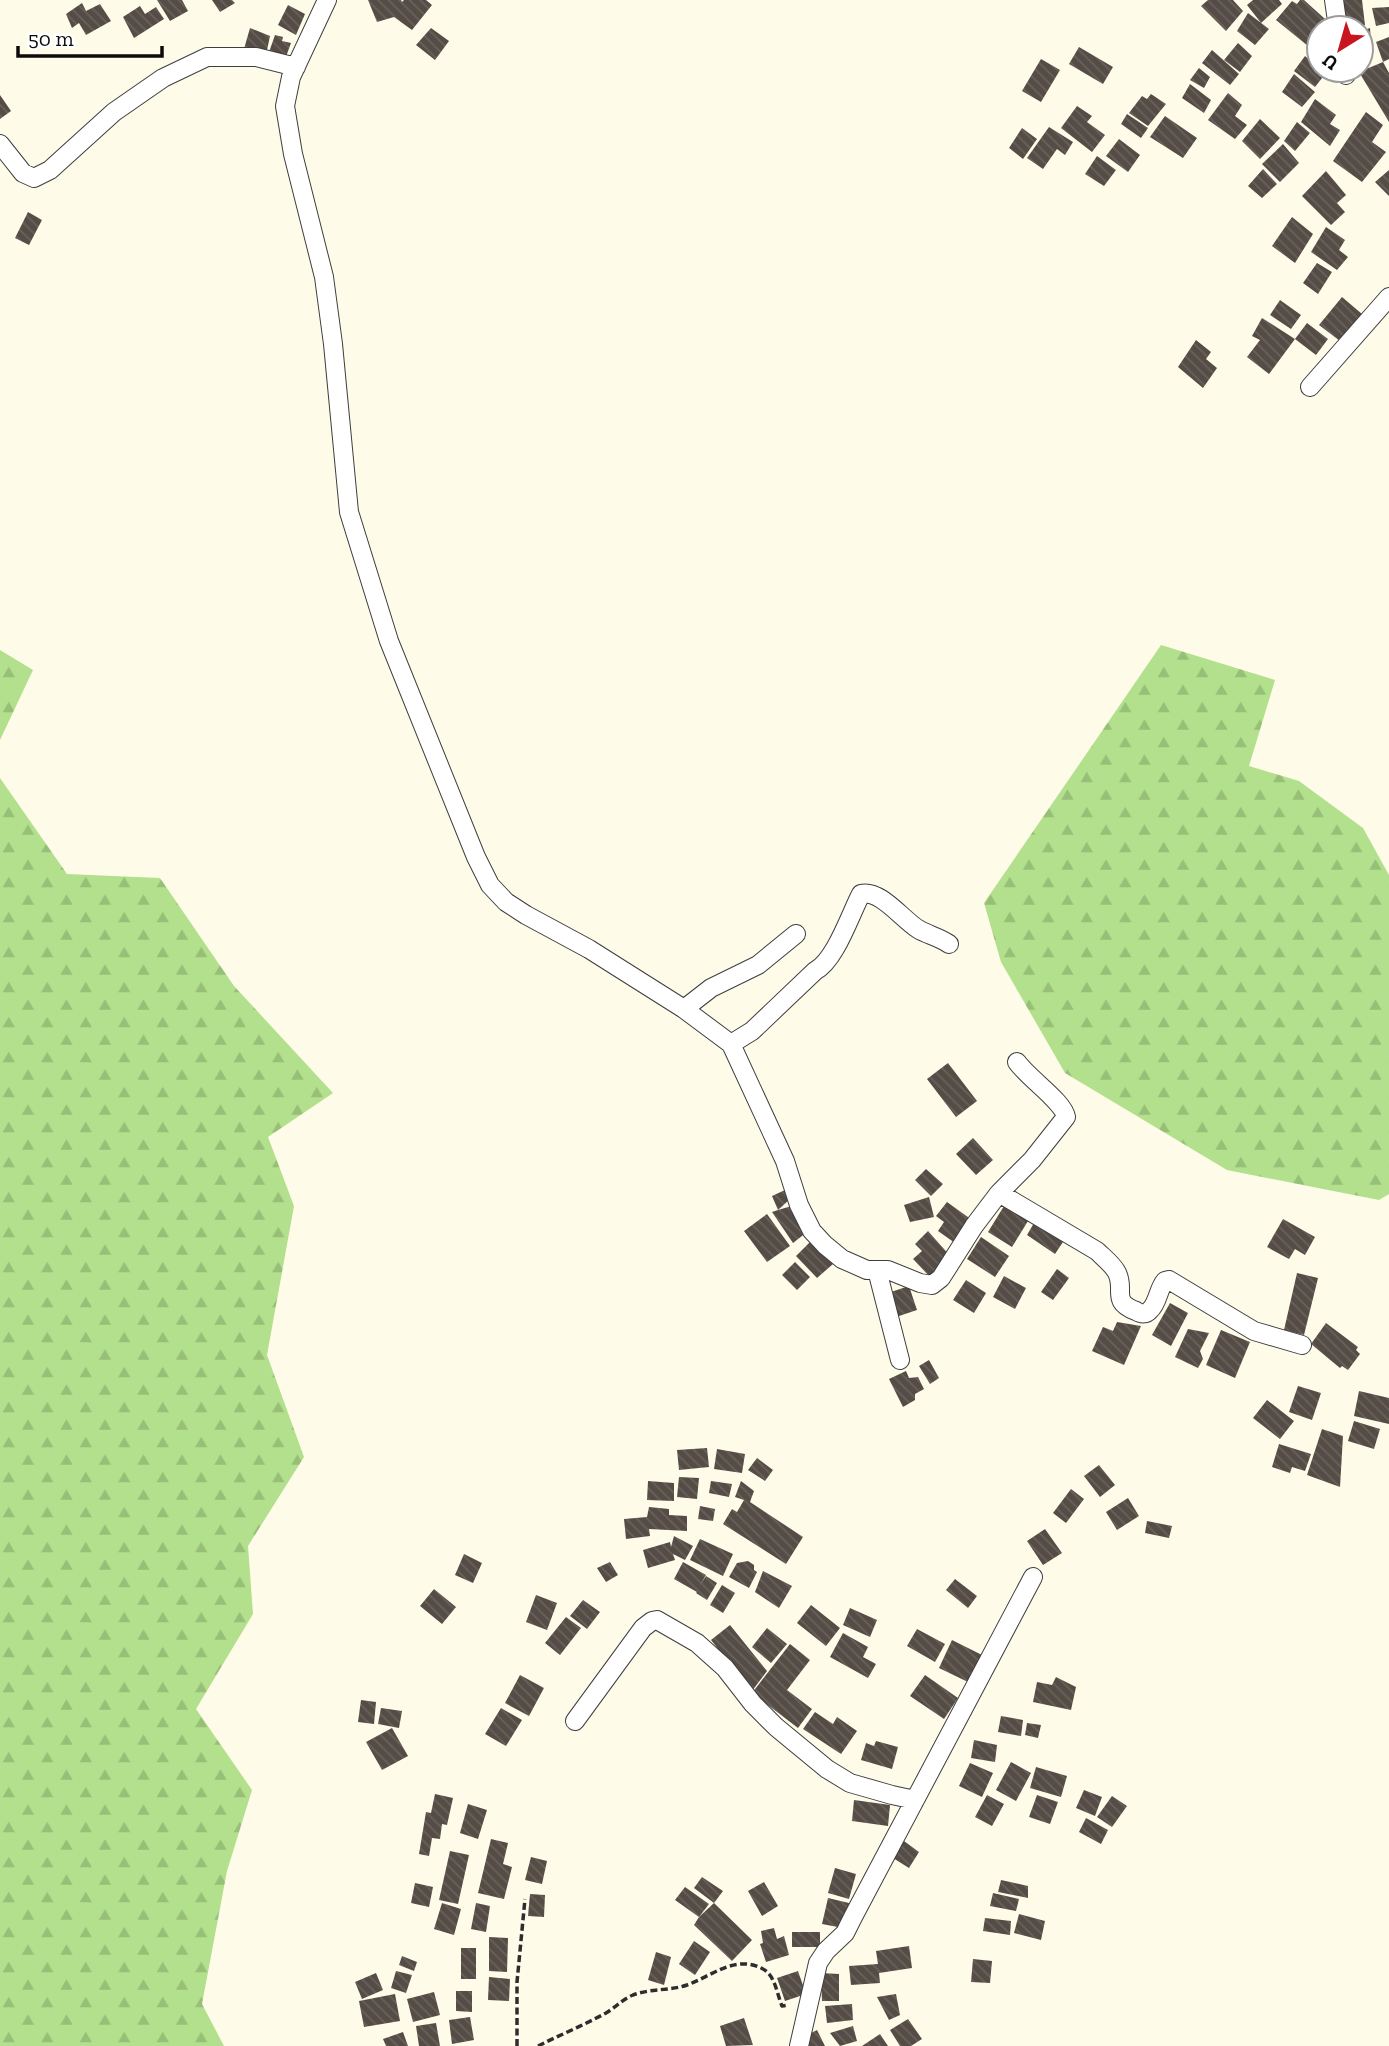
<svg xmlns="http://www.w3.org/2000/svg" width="1389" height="2046" font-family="'Zilla Slab',serif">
<defs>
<pattern id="forest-firs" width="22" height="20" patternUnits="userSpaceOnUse" patternTransform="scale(1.75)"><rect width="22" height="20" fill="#b2e08c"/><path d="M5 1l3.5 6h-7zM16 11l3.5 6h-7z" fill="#98bf77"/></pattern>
<pattern id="building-back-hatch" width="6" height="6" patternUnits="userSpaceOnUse" patternTransform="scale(1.75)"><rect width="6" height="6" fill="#554c46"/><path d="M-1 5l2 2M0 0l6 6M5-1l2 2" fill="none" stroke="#68615c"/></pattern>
</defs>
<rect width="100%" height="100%" fill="#fffbe9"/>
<path fill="url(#forest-firs)" d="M1161,645L1275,680L1249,766L1299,781L1363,828L1389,875V1194L1379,1200L1227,1170L1065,1073L1001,962L984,903Z
M0,650L33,670L0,740Z
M0,778L67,874L160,878L234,986L333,1093L268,1137L294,1206L267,1355L304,1457L248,1546L253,1614L196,1709L252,1790L227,1871L202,2004L224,2046H0Z"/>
<path fill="url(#building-back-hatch)" d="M157,0H182L188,11L170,21Z
M212,0H232L235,3L220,12Z
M368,0H401L402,2L404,0H426L432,5L412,30L394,17L377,22Z
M1208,0H1233L1243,11L1226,31L1201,6Z
M1253,0H1279L1282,4L1261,23L1247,5Z
M1300,0H1304L1325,19L1315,31L1319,34L1308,46L1276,20L1292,1L1297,4Z
M1342,0H1362L1365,25L1356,28H1342Z
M82,3L86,11L100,4L111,21L86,35L79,23L72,28L66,14Z
M288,5L305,14L296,35L278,25Z
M140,6L145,14L156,7L164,19L134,38L123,17Z
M1389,7V23L1376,26L1372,8Z
M1248,13L1269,29L1255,45L1237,31Z
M250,28L270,36L266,55L244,49Z
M431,28L449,41L435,60L416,45Z
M1370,28L1371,44L1361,45V31Z
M275,35L283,37L282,41L291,43L284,62L268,55Z
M1389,37V59L1383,62L1376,42Z
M1238,43L1252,56L1240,72L1224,60Z
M1079,47L1113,67L1103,84L1069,64Z
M1212,50L1239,74L1230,85L1202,63Z
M1305,56L1319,67V70L1326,73L1315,87L1294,71Z
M1041,59L1060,70L1041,102L1022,91Z
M1383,62L1389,73V122L1359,72Z
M1199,68L1210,77L1204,88L1190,80Z
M1294,74L1315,92L1302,107L1282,92Z
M1190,84L1211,100L1204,113L1182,98Z
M1228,93L1242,105L1235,116L1247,125L1235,139L1208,120Z
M1151,94L1166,104L1148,126L1129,113L1142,96L1147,99Z
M0,95L11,111L0,119Z
M1315,99L1336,115L1330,124L1340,130L1330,146L1301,122Z
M1077,106L1092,116L1087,122L1105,135L1092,152L1061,128Z
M1366,112L1383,125L1372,142L1386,152L1362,182L1333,161Z
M1127,114L1148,128L1141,138L1121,124Z
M1165,116L1197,138L1183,158L1150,137Z
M1260,119L1280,138L1260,159L1242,141Z
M1297,122L1310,133L1295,151L1284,141Z
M1049,127L1073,142L1065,155L1057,149L1043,169L1027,158Z
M1022,128L1037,139L1023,159L1009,148Z
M1119,139L1140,155L1128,172L1106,156Z
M1283,144L1299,163L1280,182L1262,164Z
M1097,156L1116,170L1104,186L1085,174Z
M1263,169L1277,184L1262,198L1248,186Z
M1389,170V196L1375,182Z
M1326,171L1346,195L1337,203L1345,212L1331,225L1302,196Z
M28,212L42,220L29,245L15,238Z
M1292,217L1313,234L1295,263L1272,246Z
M1326,227L1345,240L1339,250L1348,257L1337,270L1311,252Z
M1317,263L1332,272L1318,294L1303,283Z
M1342,297L1362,314L1340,341L1319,325Z
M1280,300L1301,315L1291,329L1270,315Z
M1262,318L1295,339L1269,374L1247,357L1260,340L1252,336Z
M1307,323L1328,339L1316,355L1295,339Z
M1196,340L1211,352L1206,359L1217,368L1203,388L1178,367Z
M948,1063L977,1101L956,1117L927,1079Z
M973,1138L993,1160L976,1175L956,1154Z
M926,1169L943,1184L931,1196L915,1180Z
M785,1190L790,1199L778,1210L795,1205L807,1232L793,1243L772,1212L778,1210L772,1196Z
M929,1197L934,1217L910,1222L904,1205Z
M947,1202L972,1220L955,1243L938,1231L944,1222L936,1216Z
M1004,1206L1028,1221L1012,1247L988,1232Z
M767,1214L790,1246L767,1262L744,1231Z
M1283,1219L1315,1237L1305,1255L1295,1249L1289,1259L1267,1247Z
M1034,1223L1063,1242L1055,1254L1027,1235Z
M928,1231L952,1258L930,1277L913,1259L922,1251L915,1244Z
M981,1237L1009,1256L995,1277L967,1259Z
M811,1241L833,1264L817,1278L796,1256Z
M795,1262L810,1277L797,1290L782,1275Z
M1057,1269L1069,1278L1053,1300L1041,1292Z
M1297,1273L1318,1278L1304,1335L1284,1330Z
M1004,1276L1026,1288L1015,1309L993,1297Z
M966,1280L986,1293L974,1313L953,1300Z
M909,1286L917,1310L893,1318L885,1294Z
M1170,1303L1188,1313L1171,1346L1152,1335Z
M1117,1322L1141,1326L1124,1365L1092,1351L1103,1327L1113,1331Z
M1326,1323L1358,1347L1356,1350L1360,1354L1348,1370L1342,1366L1340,1368L1311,1344Z
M1188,1329L1209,1333L1200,1351L1203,1359L1198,1368L1175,1357Z
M1221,1330L1250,1342L1235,1378L1206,1365Z
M929,1360L939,1378L930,1384L919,1366Z
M906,1371L909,1378L918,1377L924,1389L915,1394V1400L903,1407L889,1379Z
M1298,1386L1321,1393L1312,1420L1289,1412Z
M1359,1391L1389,1398V1424L1354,1416Z
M1267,1400L1294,1421L1280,1439L1253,1418Z
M1354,1421L1380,1429L1374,1449L1348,1441Z
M1322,1429L1343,1436L1340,1487L1307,1475Z
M1279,1444L1311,1454L1305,1471L1292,1467L1290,1473L1272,1467Z
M707,1448L709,1467L679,1470L677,1450Z
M717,1449L745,1454L742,1473L714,1469Z
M757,1458L773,1470L765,1481L748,1470Z
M1099,1465L1115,1485L1100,1497L1084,1476Z
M679,1477L699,1478L697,1499L677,1497Z
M648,1481L674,1483V1501L647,1500Z
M711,1481L732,1484L729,1497L709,1493Z
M741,1481L754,1491L750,1502L803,1537L786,1564L723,1524L732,1509L737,1512L744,1500L735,1497Z
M1071,1489L1084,1499L1066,1523L1053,1513Z
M1128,1498L1139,1516L1117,1530L1106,1512Z
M700,1506L715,1509L713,1521L698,1519Z
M649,1507L669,1509V1515L687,1516V1531L649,1529L650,1536L626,1539L624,1519L647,1517Z
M1147,1521L1172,1526L1169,1538L1145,1533Z
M1045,1529L1062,1553L1043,1565L1027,1541Z
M674,1536L693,1546L685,1560L673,1554L675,1560L648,1568L643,1550L670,1542L671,1547Z
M700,1539L733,1554L723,1576L690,1560Z
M464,1554L482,1563L473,1583L455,1575Z
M748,1561L754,1565V1570L757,1572L749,1588L729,1577L737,1563Z
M610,1562L618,1575L606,1582L597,1568Z
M683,1562L706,1575L700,1585L706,1576L717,1583L707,1600L696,1593L697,1592L674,1579Z
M763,1571L792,1586L779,1608L755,1592Z
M955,1579L977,1596L968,1608L946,1590Z
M722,1585L735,1593L723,1613L710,1605Z
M434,1589L456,1607L442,1624L420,1606Z
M536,1595L557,1603L547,1630L526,1622Z
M583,1600L600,1612L587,1629L570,1616Z
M811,1605L840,1628L826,1646L797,1623Z
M850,1608L877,1620L870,1637L843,1625Z
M566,1617L581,1628L560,1655L545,1643Z
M730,1625L767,1671L752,1691L711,1640Z
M767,1628L787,1644L771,1663L752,1647Z
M917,1629L945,1644L935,1662L907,1646Z
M843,1633L868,1647L863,1657L876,1664L868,1678L830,1657Z
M952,1640L982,1655L968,1682L939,1668Z
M790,1644L810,1660L787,1690L812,1709L798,1728L752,1693Z
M520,1675L544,1688L529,1716L505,1703Z
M925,1675L958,1698L944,1719L910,1696Z
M1056,1677L1076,1687L1071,1710L1033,1702L1037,1682L1052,1685Z
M361,1700L376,1702L374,1724L358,1722Z
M381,1708L402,1711L399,1728L378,1724Z
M501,1708L522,1720L506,1746L485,1734Z
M815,1712L833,1724L837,1717L857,1731L841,1754L803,1729Z
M1001,1716L1023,1720L1021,1736L998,1732Z
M1027,1723L1041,1725L1038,1738L1025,1735Z
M392,1728L408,1756L382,1770L366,1742Z
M974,1740L997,1745L995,1762L971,1758Z
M876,1741L898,1747L892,1769L861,1760L866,1743L874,1746Z
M1011,1762L1031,1773L1016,1801L996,1790Z
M970,1763L993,1773L982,1797L959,1786Z
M1036,1767L1067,1776L1061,1797L1030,1788Z
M1084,1790L1102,1797L1095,1816L1076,1808Z
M435,1794L453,1798L447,1825L442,1824L440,1839L432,1838L429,1856L419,1854L426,1812L431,1813Z
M987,1795L1004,1804L992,1826L975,1817Z
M1037,1795L1058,1802L1050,1824L1029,1817Z
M1112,1796L1127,1806L1112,1827L1097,1817Z
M854,1800L890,1805L888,1826L852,1821Z
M468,1804L487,1810L478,1839L460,1833Z
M1086,1818L1108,1830L1101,1844L1079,1832Z
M491,1839L508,1843L503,1864L512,1867L504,1899L478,1893Z
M904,1841L919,1852L909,1868L893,1858Z
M450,1851L469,1855L458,1904L439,1900Z
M531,1857L547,1861L542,1884L525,1880Z
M835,1868L856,1874L849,1899L828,1893Z
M702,1877L723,1891L714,1903L752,1940L732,1961L694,1925L699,1917L714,1903L694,1888Z
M1001,1880L1028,1886V1898L998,1892Z
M764,1882L778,1906L762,1916L748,1891Z
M415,1883L433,1887L429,1907L411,1903Z
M685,1887L709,1904L699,1917L675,1900Z
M993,1893L1019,1899L1016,1911L990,1906Z
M530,1894L545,1895L544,1917L528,1916Z
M828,1898L849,1903L843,1928L822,1924Z
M442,1903L461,1909L454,1935L434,1929Z
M476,1903L490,1906L486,1932L471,1929Z
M1019,1914L1045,1921L1041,1940L1014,1933Z
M985,1918L1011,1921L1010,1935L983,1931Z
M774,1928L777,1939L784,1936L789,1955L766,1962L760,1944L763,1943L761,1931Z
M792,1932H820V1947H792Z
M489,1937L508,1938L507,1972L489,1971Z
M694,1941L710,1952L695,1975L679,1964Z
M909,1946L912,1968L879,1973L880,1983L851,1985L849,1966L878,1964L876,1951Z
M461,1948H476V1979H461Z
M656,1952L671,1957L664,1985L648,1980Z
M402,1956L417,1962L414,1971L399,1965Z
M973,1959L992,1961L990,1983L971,1982Z
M396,1971L412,1975L406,1993L391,1988Z
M798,1971L806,1994L785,2001L777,1978Z
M376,1973L383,1990L362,1999L355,1982Z
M821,1973L839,1974V2001H822Z
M489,1977L510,1979L509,2001L488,2000Z
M456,1991H472V2012L456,2011Z
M434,1992L440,2015L413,2022L407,1999Z
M395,1994L400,2021L364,2027L359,2001Z
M896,1994L900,2015L889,2020L877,1997Z
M852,2004L853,2020L827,2023L825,2006Z
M470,2017L474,2040L452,2044L449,2020Z
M744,2018L753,2045L726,2046L720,2026Z
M908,2019L922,2039L911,2046H900L890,2030Z
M436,2023L440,2046H419L416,2026Z
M853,2026L857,2041L840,2046L830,2033Z
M817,2030L825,2046H807L803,2037Z
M403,2032L408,2046H386L383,2039Z
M880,2034L888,2046H862Z"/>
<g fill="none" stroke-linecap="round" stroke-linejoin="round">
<g stroke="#3e3e3e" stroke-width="20">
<path id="street" d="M327,0L291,77L285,106L293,154L324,277L333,344L349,512L389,641L476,857L490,885L506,902L526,915L589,949L684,1009L731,1044L785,1161L799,1205L812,1231L825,1245L842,1259L867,1270H888L920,1283L932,1285L941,1278L974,1226L999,1193L1032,1160L1066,1117C1063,1101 1029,1079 1017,1062
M1334,0L1338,28
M1345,70L1346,75
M0,144L23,173L34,178L50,170L114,112L163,78L207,57H256L296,67
M1310,387L1389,297
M684,1009L711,988L758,965L796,934
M731,1044L752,1031L815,971C835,961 850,915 861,894C880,889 902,919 918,929C928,935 939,937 949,944
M999,1193L1097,1251C1104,1258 1111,1263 1116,1271C1127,1289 1109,1301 1136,1311C1141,1314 1146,1315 1150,1310C1158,1303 1158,1289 1165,1281L1169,1280L1254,1331L1302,1345
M877,1270L900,1360
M575,1721L643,1628L652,1621L657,1620L697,1643L725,1668L753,1704L776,1727L827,1769L850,1783L892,1795L915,1800
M799,2046L818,1963L826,1951L845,1933L853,1917L1033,1577"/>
</g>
<path stroke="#2d2d2d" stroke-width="3.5" stroke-dasharray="7 3.5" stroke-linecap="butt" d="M517,2046V1982L525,1899
M538,2046C560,2035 584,2025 606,2013C616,2007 623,1999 633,1995C652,1988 670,1991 687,1985C712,1976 735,1954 763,1969C775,1975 777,1994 782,2006L789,2005"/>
<use href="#street" stroke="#fff" stroke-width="18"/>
</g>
<g transform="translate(1340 49) rotate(217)"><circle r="33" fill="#ffffff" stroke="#9d9d9d" stroke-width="2"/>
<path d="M0-5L12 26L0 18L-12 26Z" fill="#c9151f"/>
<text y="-10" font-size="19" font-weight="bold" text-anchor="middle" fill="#0b0b0b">U</text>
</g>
<path d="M18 46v10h144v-10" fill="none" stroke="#0b0b0b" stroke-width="3.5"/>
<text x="28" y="46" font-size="21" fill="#0b0b0b" stroke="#ffffff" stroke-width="5" paint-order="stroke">50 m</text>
</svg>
